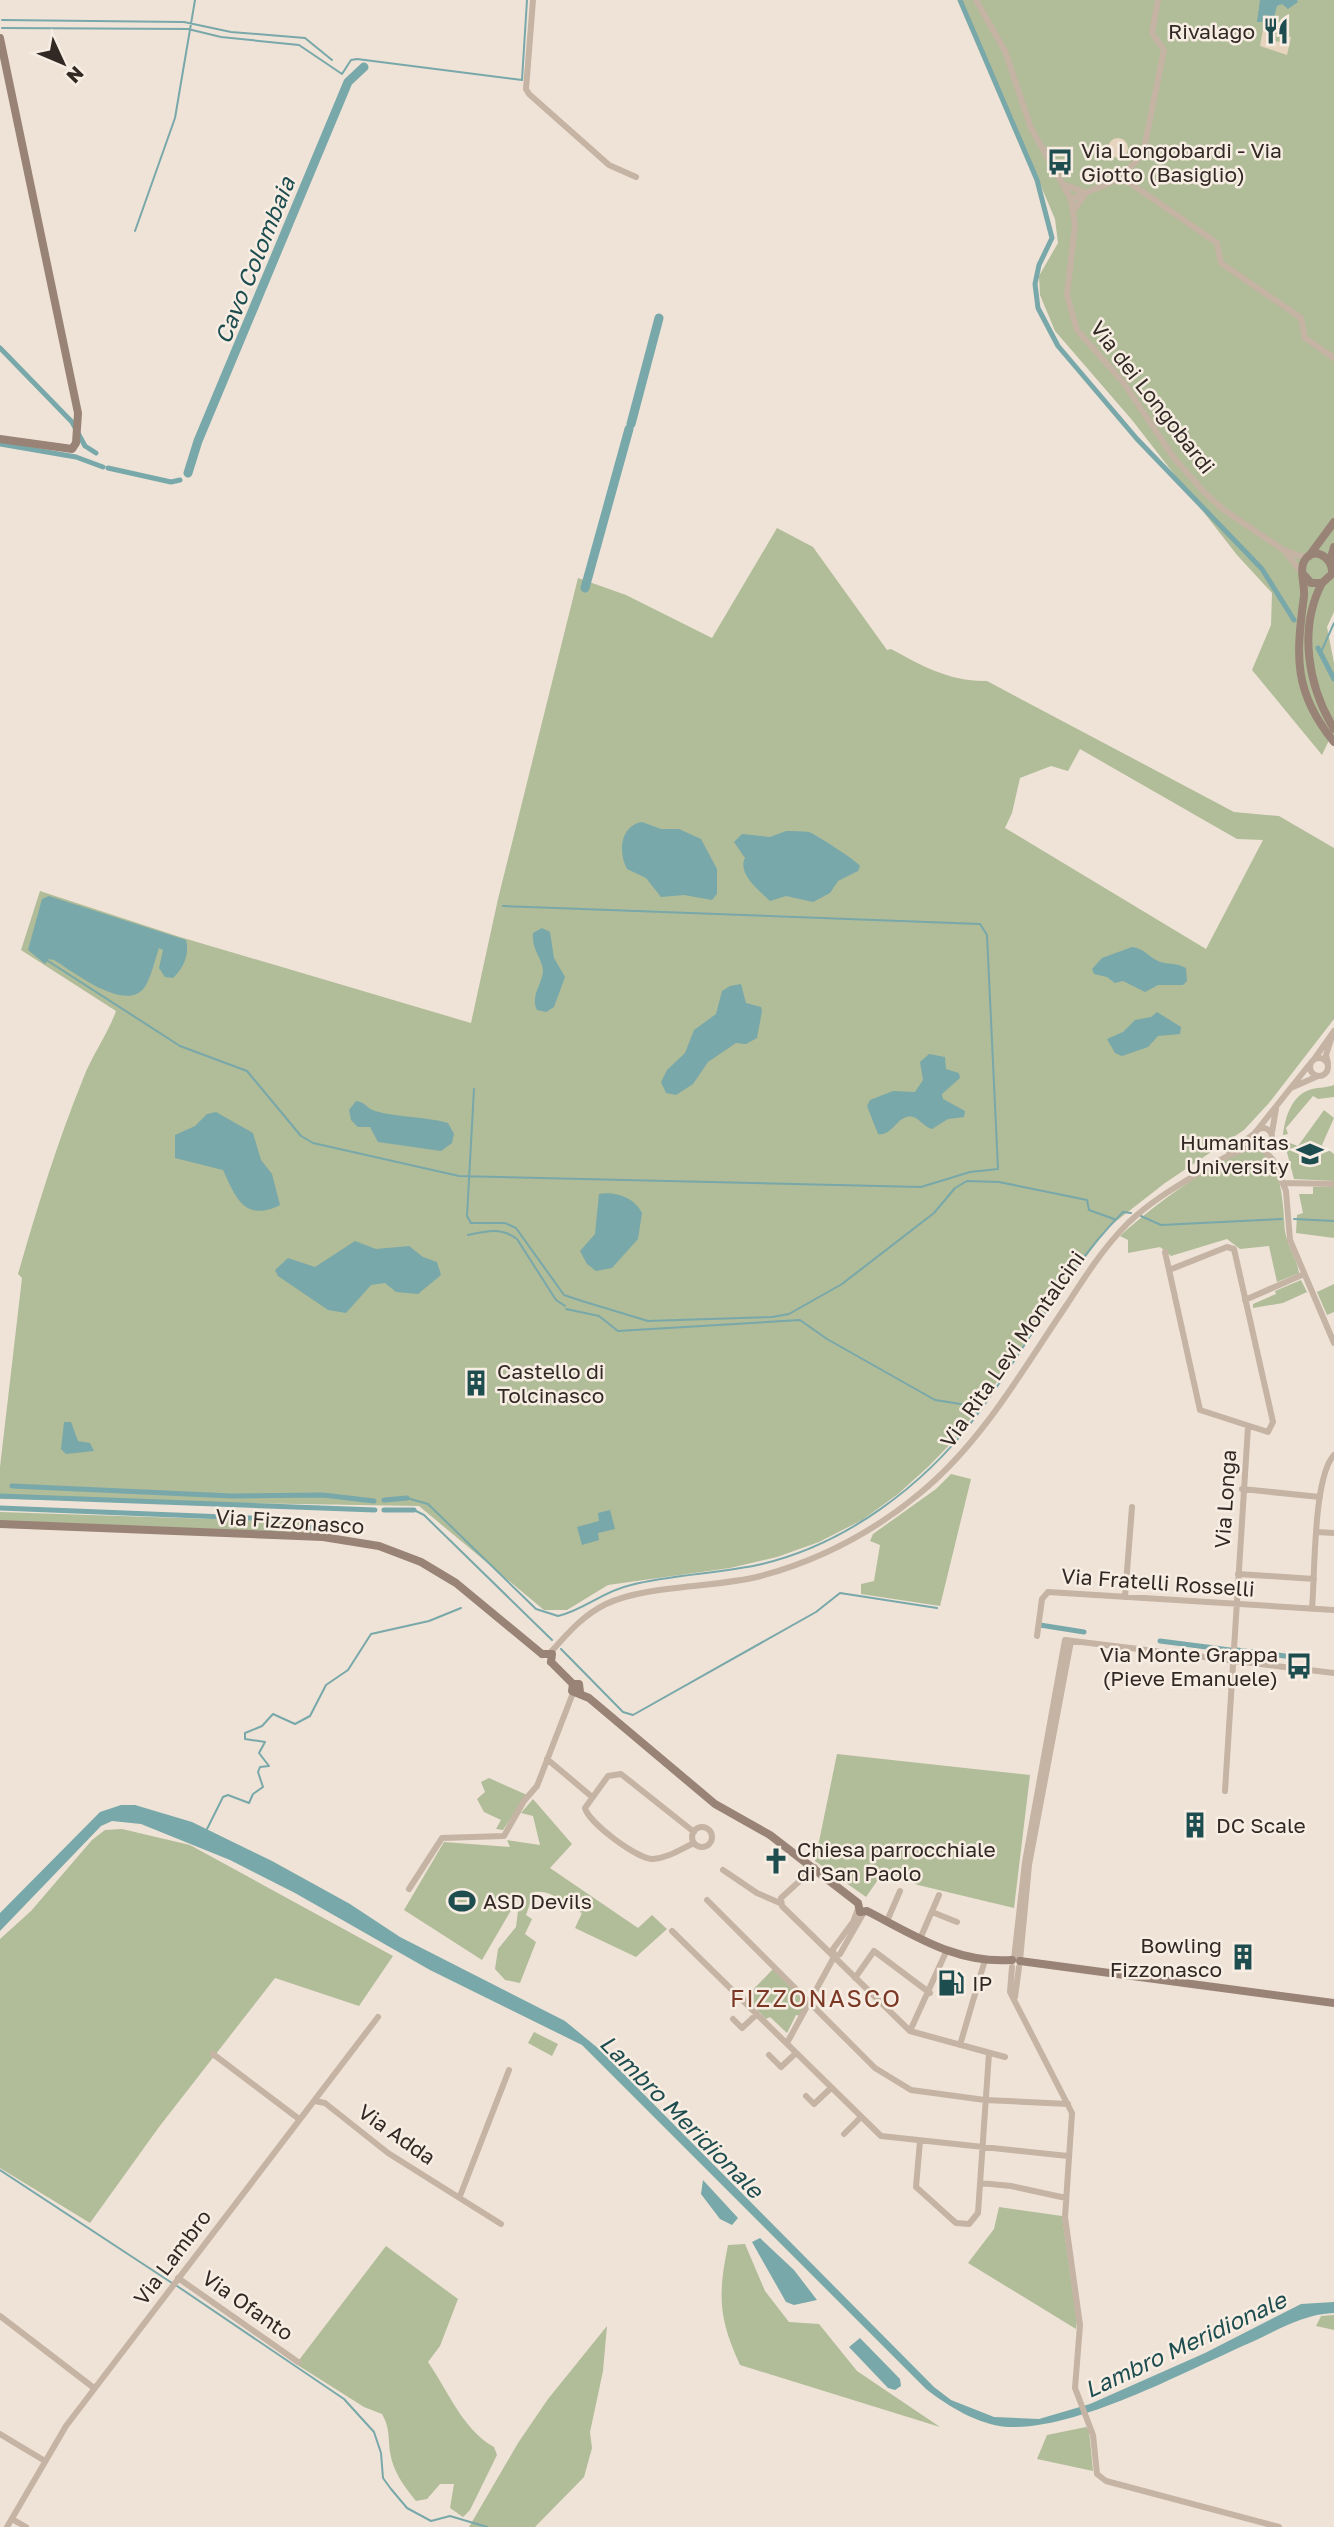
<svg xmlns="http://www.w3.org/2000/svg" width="1334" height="2527" font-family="'Golos Text',sans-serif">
<rect width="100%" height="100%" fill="#efe3d7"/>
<path fill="#b1bc99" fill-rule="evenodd" d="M962,0H1334V612L1327,627L1334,663V739L1331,736L1322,755L1252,670L1271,625L1272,593L1237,555L1132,420L1055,331L1040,295L1039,276L1058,243L1055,219Z
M777,528L813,547L887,650L891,649C922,666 951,682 987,681L1234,812L1279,816L1334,848V1019L1269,1103L1244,1130L1165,1183L1106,1229L959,1435L929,1466L898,1494L862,1520L819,1542L777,1557L730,1568L608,1585L567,1610H544L419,1506L0,1499V1467L22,1278L18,1274C37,1208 57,1143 83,1079C92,1055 108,1034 116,1011L21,950L40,891L180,937L471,1023L498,899L578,578L626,595L712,638ZM1080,749L1237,839L1263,840L1206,949L1005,828L1012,813L1020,778L1051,766L1068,771Z
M1334,1085V1097L1318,1099L1313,1096L1286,1128L1288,1134L1283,1135C1285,1117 1292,1094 1312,1089C1320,1087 1326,1088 1334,1085Z
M1324,1110L1334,1118L1322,1145L1334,1154V1181L1294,1179L1284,1141L1298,1146Z
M1254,1148C1283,1155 1283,1208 1285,1231C1287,1246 1297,1258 1299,1273L1277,1282L1269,1246L1240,1249L1227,1239L1171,1256L1160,1247L1128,1253V1240L1120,1236C1150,1208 1215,1159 1254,1148Z
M1313,1187H1334V1238L1296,1233L1297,1215L1303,1213L1299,1194H1313Z
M1301,1280L1307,1292L1283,1303L1253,1308V1304L1276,1294L1275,1291Z
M1334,1284V1312L1327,1315L1317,1292Z
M951,1474L971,1479L940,1606L861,1594V1584L874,1581L880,1545L870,1541L873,1534L936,1489Z
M0,1512L298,1522L314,1533L0,1521Z
M837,1754L1030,1775L1014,1908L918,1885L884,1871L866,1897L815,1861Z
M489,1778L527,1795L503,1830L496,1829L501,1820L484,1812L477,1799L485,1792L481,1782Z
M533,1799L572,1844L550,1868L638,1928L652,1915L667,1929L636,1957L575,1928L582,1913C566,1905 552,1889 534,1892L526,1915L532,1919L525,1934L536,1942L520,1983L505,1980L495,1969L498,1949L516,1927L520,1895L482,1960L404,1910L444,1842L510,1847L507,1840L540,1845L533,1816L521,1813Z
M122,1829L190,1845L393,1956L359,2006L275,1978L159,2127L90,2223L0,2168V1939L31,1911L92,1840L105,1830Z
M773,1969L806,2002L800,2016L796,2015L787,2033L770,2017L766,2019L745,1998Z
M534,2032L558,2044L552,2056L528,2043Z
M999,2207L1062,2216L1077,2322L1076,2329L968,2263L994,2229Z
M745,2244L765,2291L789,2322L819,2324L857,2371L940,2427L740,2365C718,2317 718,2295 728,2245Z
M386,2246L458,2299L440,2346L428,2362C449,2392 462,2429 494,2447L497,2455L470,2510L463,2517L450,2508L454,2484H440L427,2499L416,2501C404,2486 393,2472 390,2452C388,2437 390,2428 382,2414L364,2407L296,2364Z
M1334,2315V2330L1316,2326L1321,2316Z
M607,2326L603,2371L590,2432L592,2448L584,2477L535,2527H469L518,2443L548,2399Z
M1086,2427L1089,2430L1093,2471L1037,2459L1047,2435Z"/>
<path fill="#e6d4bf" d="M1263,29L1266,30L1267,39L1280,42L1282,35L1291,37L1287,55L1260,46Z
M1108 148a10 10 0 1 1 20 0a10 10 0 1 1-20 0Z"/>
<path fill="#78a8a9" d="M1260,0H1297L1298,2L1288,9L1282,4L1277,6L1274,17L1264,15L1262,22H1257Z
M642,822L661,829H679L701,839L717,869V894L712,900L684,895L661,897L646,878L627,869C618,852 620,826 642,822Z
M786,831C793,831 802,831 809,832C815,834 857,861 860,866L858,871L838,881L830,893L813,902L786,896L770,901C759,890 737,874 745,858L734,842L742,834L770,837Z
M49,896L186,940C190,954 183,969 173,978L165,977L159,968L163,950L159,948C155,960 152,974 146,985C129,1016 74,972 54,960L49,959L45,964L28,950L42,899Z
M542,928L550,932L554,958L565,977L554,1007L546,1012L537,1010C530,996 542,985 543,971C543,960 531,949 533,933Z
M1132,947C1144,948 1147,956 1158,961C1166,965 1176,962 1186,968L1187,981L1183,985H1158L1145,992L1123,981L1115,983L1107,977L1094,974L1092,969L1102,958Z
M741,984L746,1003L761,1007L762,1011L757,1038L746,1044L736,1043L708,1062L693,1084L676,1095L666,1093L661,1082L667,1070L685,1053L694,1030L716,1014L722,991L730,986Z
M1157,1012L1181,1027L1180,1034L1158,1036L1148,1047L1122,1056L1115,1053L1107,1039L1123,1032L1135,1020L1151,1017Z
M929,1054L945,1057L946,1069L959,1073L960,1078L942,1094L943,1099L965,1111L964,1117L948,1119L932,1129C924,1127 919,1118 913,1117C898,1113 893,1137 878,1134L867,1106L870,1100L893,1091L915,1092L923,1080L920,1062Z
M356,1101C366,1102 367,1109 375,1111C399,1118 424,1116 448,1123L454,1134L452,1143L441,1151L378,1142L370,1127H358L351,1120L349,1110Z
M216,1112L253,1133L261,1160L272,1174L280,1205C244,1223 235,1196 223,1170L175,1158V1135L195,1126L207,1114Z
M599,1194C615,1191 635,1198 642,1213L638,1239L612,1268L596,1271L587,1264L580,1251L595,1234Z
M355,1241L376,1249L409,1246L423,1257L437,1262L441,1275L418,1294L396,1292L385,1283L371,1285L346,1313L328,1310L278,1276L275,1270L288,1258L315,1267Z
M64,1422H71L78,1441L90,1443L94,1451L66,1454L61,1449Z
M610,1510L615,1529L598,1533L599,1540L582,1545L577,1527L599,1521L598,1513Z
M121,1805H135L192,1822L272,1861L350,1904L400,1937L565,2021L599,2049L934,2387L951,2400L994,2417L1039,2419L1090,2404L1205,2353L1301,2304L1334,2302V2313C1304,2314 1280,2329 1254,2341C1187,2370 1079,2430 1008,2427C978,2425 948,2406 926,2389L582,2045L430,1970L295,1893L230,1860L141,1824L112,1821L101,1826L0,1931V1913L100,1812Z
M703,2180L738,2218L732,2225L720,2219L701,2194Z
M760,2238L794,2270L817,2300L794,2305L786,2302L752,2242Z
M860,2338L900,2379L901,2386L895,2390L888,2388L849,2347Z"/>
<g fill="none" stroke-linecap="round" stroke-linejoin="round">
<path stroke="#78a8a9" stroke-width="2" d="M2,20L184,22L231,32L305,38L332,60
M2,28L188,29L221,37L299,45L342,74L351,60L357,59L522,80L527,0
M135,231L175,118L195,0
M1321,652L1334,623
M48,961L180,1046L247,1071L301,1136L313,1143L459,1176L921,1187L970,1172L998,1169L987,935L980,924L503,906
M474,1089L467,1216L471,1223H505L516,1228L564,1295L582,1301L648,1321L772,1317L789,1314L842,1284L934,1213L955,1188L967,1181L999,1182L1087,1200L1089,1210L1114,1219
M1141,1216L1161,1225L1282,1219
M1294,1219L1334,1221
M468,1235C486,1231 501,1227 517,1239L556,1300L565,1306
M566,1309L599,1316L618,1331L800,1320L827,1339L935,1400L967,1405L977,1413
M407,1498L428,1504L536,1609L558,1616C584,1610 603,1591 631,1585C674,1574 719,1574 762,1564C846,1544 923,1486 974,1419C1025,1352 1063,1272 1123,1212L1131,1213
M414,1510L424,1515L552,1640
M561,1649L623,1712L633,1715L816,1612L840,1593L937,1608
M207,1829L223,1797L228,1795L249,1803L253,1794L263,1787L258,1772L260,1767L269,1766L259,1753L265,1742L245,1739V1733L262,1726L273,1714L295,1724L310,1716L326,1685L348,1670L371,1634L429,1621L461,1608
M0,2170L172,2283
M177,2286L344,2399L374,2432L381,2453L383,2478L391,2489L407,2508L431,2521L450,2516L487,2527"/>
<path stroke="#78a8a9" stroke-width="5" d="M960,0L1037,180L1052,238L1039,265L1035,284L1038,308L1058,346L1137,439L1262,569L1294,620
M0,348L72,422L85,446L96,453
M0,444L76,457L103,467
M108,468L171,482L180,480
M1318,648L1334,679
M12,1486L232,1496L323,1495L374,1501
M0,1496L375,1510
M384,1500L407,1498
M0,1508L299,1520L315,1530
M384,1510H414
M1040,1625L1084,1632
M1160,1641L1230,1650
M1237,1650L1293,1657"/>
<path stroke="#78a8a9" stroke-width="9" d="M631,424L659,318
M188,473L198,441L348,82L364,67
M585,588L629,429"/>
<path stroke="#c5b3a4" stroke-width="6" d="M533,0L526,89L529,94L609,165L636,177
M976,0L1005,51L1031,128L1071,199L1075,225L1067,295L1077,330L1123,382L1174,458L1204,492L1224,510L1282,549L1299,556H1309
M1119,179L1130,183L1217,243L1221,263L1301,318L1305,338L1334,358
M1066,185L1086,193L1074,210
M1071,199L1119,179L1143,154L1164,50L1152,33L1158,0
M1286,553L1303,574
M1310 1067a9 9 0 1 1 18 0a9 9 0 1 1-18 0Z
M1315,1058L1334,1031
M1328,1063L1326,1055L1333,1033
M1293,1087L1318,1076
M1254 1137a9 9 0 1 1 18 0a9 9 0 1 1-18 0Z
M1258,1129L1309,1065
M1272,1132L1276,1109
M1261,1146L1273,1160L1286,1191L1290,1240L1334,1343
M1229,1152L1254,1134
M1283,1183L1334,1184
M1165,1252L1169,1270L1200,1410L1268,1432L1273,1422L1234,1249L1227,1247L1169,1270
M1245,1300L1304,1274
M1242,1489L1320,1497
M1317,1532L1334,1533
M1238,1574L1314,1579
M1125,1597L1132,1507
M1312,1609C1315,1576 1313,1477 1334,1455
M1037,1636L1042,1599L1048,1592L1334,1610
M551,1652C567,1634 583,1615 606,1604C645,1585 715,1588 761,1576C820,1560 873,1532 919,1494C982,1443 1023,1369 1068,1303C1086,1275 1104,1247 1128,1223C1149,1203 1172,1189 1197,1174C1216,1162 1235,1150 1258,1145
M547,1759L591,1796
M1225,1791L1248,1427
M692 1837a10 10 0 1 1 20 0a10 10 0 1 1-20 0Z
M694,1843C681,1849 668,1858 653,1859C637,1859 589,1823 585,1808L608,1776L621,1774L694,1832
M815,1867L781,1898L782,1906L910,2031L1005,2057
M723,1870L757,1893L780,1903
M409,1889L442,1838L504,1836L524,1801L537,1786L573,1693
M707,1900L875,2068L911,2090L985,2100L1068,2104
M858,1909L853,1922L833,1949L834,1957L840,1954L864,1912
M932,1912L957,1922
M887,1921L900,1891
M672,1931L881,2136L1068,2156
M920,1939L939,1895
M1014,1959L1025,1862L1065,1640L1334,1673
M1020,1960L1029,1865L1071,1641
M1012,1967L1010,1992L1072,2113L1065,2217L1080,2325L1075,2388L1093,2435L1097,2474L1106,2481L1279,2527
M855,1978L874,1951L930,1993
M1015,1997L1019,1967
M733,2019L742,2028L757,2014
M910,2031L946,1952
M787,2043L834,1957
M960,2045L985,1960
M213,2054L299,2119
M769,2055L781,2067L796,2053
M806,2096L814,2104L831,2088
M315,2101L325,2103L388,2153L501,2224
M844,2134L860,2118
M920,2141L916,2187L956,2223L969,2224L978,2213L989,2053
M980,2183L1011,2186L1066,2198
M460,2196L509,2070
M178,2278L298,2362
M0,2316L94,2388
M0,2434L45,2461
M12,2519L26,2527
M7,2527L66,2426L378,2017"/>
<path stroke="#998276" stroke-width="8" d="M0,38L78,413L76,443L72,449L0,439
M1309,556L1334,522
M1330,561L1334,547
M1303,574L1311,583H1322L1332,574C1334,556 1310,544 1303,564C1300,573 1305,586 1304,596C1296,656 1293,692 1334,742
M1322,583C1298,629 1308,686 1334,729
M0,1524L323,1537L379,1546L421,1562L456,1583L542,1654
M542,1654H552L551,1662
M551,1662L573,1684H579L580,1692
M573,1684L572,1691L589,1698L715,1804L770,1835L858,1903L860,1912L867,1911C914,1935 956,1964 1012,1960
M1020,1961L1334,2003"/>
</g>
<defs>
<g id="restaurant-bare" transform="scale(2.1)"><path d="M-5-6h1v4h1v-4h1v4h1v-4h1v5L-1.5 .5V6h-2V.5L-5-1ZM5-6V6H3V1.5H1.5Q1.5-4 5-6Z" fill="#1e4d50" stroke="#f7ede3" stroke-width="2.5" paint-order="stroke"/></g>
<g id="bus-bare" transform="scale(2.1)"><path d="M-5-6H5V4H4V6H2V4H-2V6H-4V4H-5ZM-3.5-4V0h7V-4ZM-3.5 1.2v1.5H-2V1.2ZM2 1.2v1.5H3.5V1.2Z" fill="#1e4d50" stroke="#f7ede3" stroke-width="2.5" paint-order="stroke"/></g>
<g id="university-bare" transform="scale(2.1)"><path d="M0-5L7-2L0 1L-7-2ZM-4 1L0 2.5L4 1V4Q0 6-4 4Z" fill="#1e4d50" stroke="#f7ede3" stroke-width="2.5" paint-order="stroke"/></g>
<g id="building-bare" transform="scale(2.1)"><path d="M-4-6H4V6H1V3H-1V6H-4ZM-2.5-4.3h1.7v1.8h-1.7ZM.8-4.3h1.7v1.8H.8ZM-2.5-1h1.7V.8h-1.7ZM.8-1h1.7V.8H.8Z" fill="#1e4d50" stroke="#f7ede3" stroke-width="2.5" paint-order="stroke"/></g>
<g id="church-bare" transform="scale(2.1)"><path d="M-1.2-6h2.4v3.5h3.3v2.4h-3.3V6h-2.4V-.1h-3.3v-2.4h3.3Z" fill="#1e4d50" stroke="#f7ede3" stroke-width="2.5" paint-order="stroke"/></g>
<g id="stadium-bare" transform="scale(2.1)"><path d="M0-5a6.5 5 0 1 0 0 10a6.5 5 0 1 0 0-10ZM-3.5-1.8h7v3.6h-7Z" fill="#1e4d50" stroke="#f7ede3" stroke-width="2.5" paint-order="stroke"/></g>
<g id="fuel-bare" transform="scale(2.1)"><path d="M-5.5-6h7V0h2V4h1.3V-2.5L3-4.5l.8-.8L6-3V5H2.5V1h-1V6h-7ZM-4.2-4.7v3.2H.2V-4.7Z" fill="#1e4d50" stroke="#f7ede3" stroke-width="2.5" paint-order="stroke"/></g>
</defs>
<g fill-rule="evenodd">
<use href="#restaurant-bare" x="1276" y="31"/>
<use href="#bus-bare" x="1060" y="162"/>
<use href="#university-bare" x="1310" y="1154"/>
<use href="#building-bare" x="476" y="1383"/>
<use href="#bus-bare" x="1299" y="1666"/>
<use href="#building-bare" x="1195" y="1825"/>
<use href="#church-bare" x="776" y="1861"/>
<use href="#stadium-bare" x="462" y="1901"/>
<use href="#building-bare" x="1243" y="1957"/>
<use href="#fuel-bare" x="951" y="1983"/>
</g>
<g text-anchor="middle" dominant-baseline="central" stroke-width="5" stroke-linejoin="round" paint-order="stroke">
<g font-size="21" fill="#322925" stroke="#f7ede3" text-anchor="start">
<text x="1255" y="31" text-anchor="end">Rivalago</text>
<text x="1081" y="150">Via Longobardi - Via<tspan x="1081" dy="24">Giotto (Basiglio)</tspan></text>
<text x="1289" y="1142" text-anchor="end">Humanitas<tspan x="1289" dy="24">University</tspan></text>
<text x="497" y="1371">Castello di<tspan x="497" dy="24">Tolcinasco</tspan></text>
<text x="1278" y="1654" text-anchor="end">Via Monte Grappa<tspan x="1278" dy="24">(Pieve Emanuele)</tspan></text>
<text x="1216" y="1825">DC Scale</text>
<text x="797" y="1849">Chiesa parrocchiale<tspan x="797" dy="24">di San Paolo</tspan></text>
<text x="483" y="1901">ASD Devils</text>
<text x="1222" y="1945" text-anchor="end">Bowling<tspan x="1222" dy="24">Fizzonasco</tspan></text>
<text x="972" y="1983">IP</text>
</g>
<g font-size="21" fill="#322925" stroke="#f7ede3">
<text transform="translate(1153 397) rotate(52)">Via dei Longobardi</text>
<text transform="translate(1012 1349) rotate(-55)">Via Rita Levi Montalcini</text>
<text transform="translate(1225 1499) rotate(-86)">Via Longa</text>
<text transform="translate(290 1521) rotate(4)">Via Fizzonasco</text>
<text transform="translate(1158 1582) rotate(4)">Via Fratelli Rosselli</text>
<text transform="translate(397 2134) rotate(35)">Via Adda</text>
<text transform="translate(172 2257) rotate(-53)">Via Lambro</text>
<text transform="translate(248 2305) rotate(35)">Via Ofanto</text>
</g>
<g font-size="23" font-style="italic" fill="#1e4d50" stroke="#f7ede3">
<text transform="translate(254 260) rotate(-68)">Cavo Colombaia</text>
<text transform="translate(682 2116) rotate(45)">Lambro Meridionale</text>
<text transform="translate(1185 2344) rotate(-25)">Lambro Meridionale</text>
</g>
<g font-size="24" letter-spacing="2" fill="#7b3824" stroke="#f7ede3">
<text x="816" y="1997">FIZZONASCO</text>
</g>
</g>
<g transform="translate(63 63) rotate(134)" stroke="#f7ede3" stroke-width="5" paint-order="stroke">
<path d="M0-5L12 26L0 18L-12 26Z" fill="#322925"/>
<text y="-10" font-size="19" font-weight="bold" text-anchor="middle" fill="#322925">N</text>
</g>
</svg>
